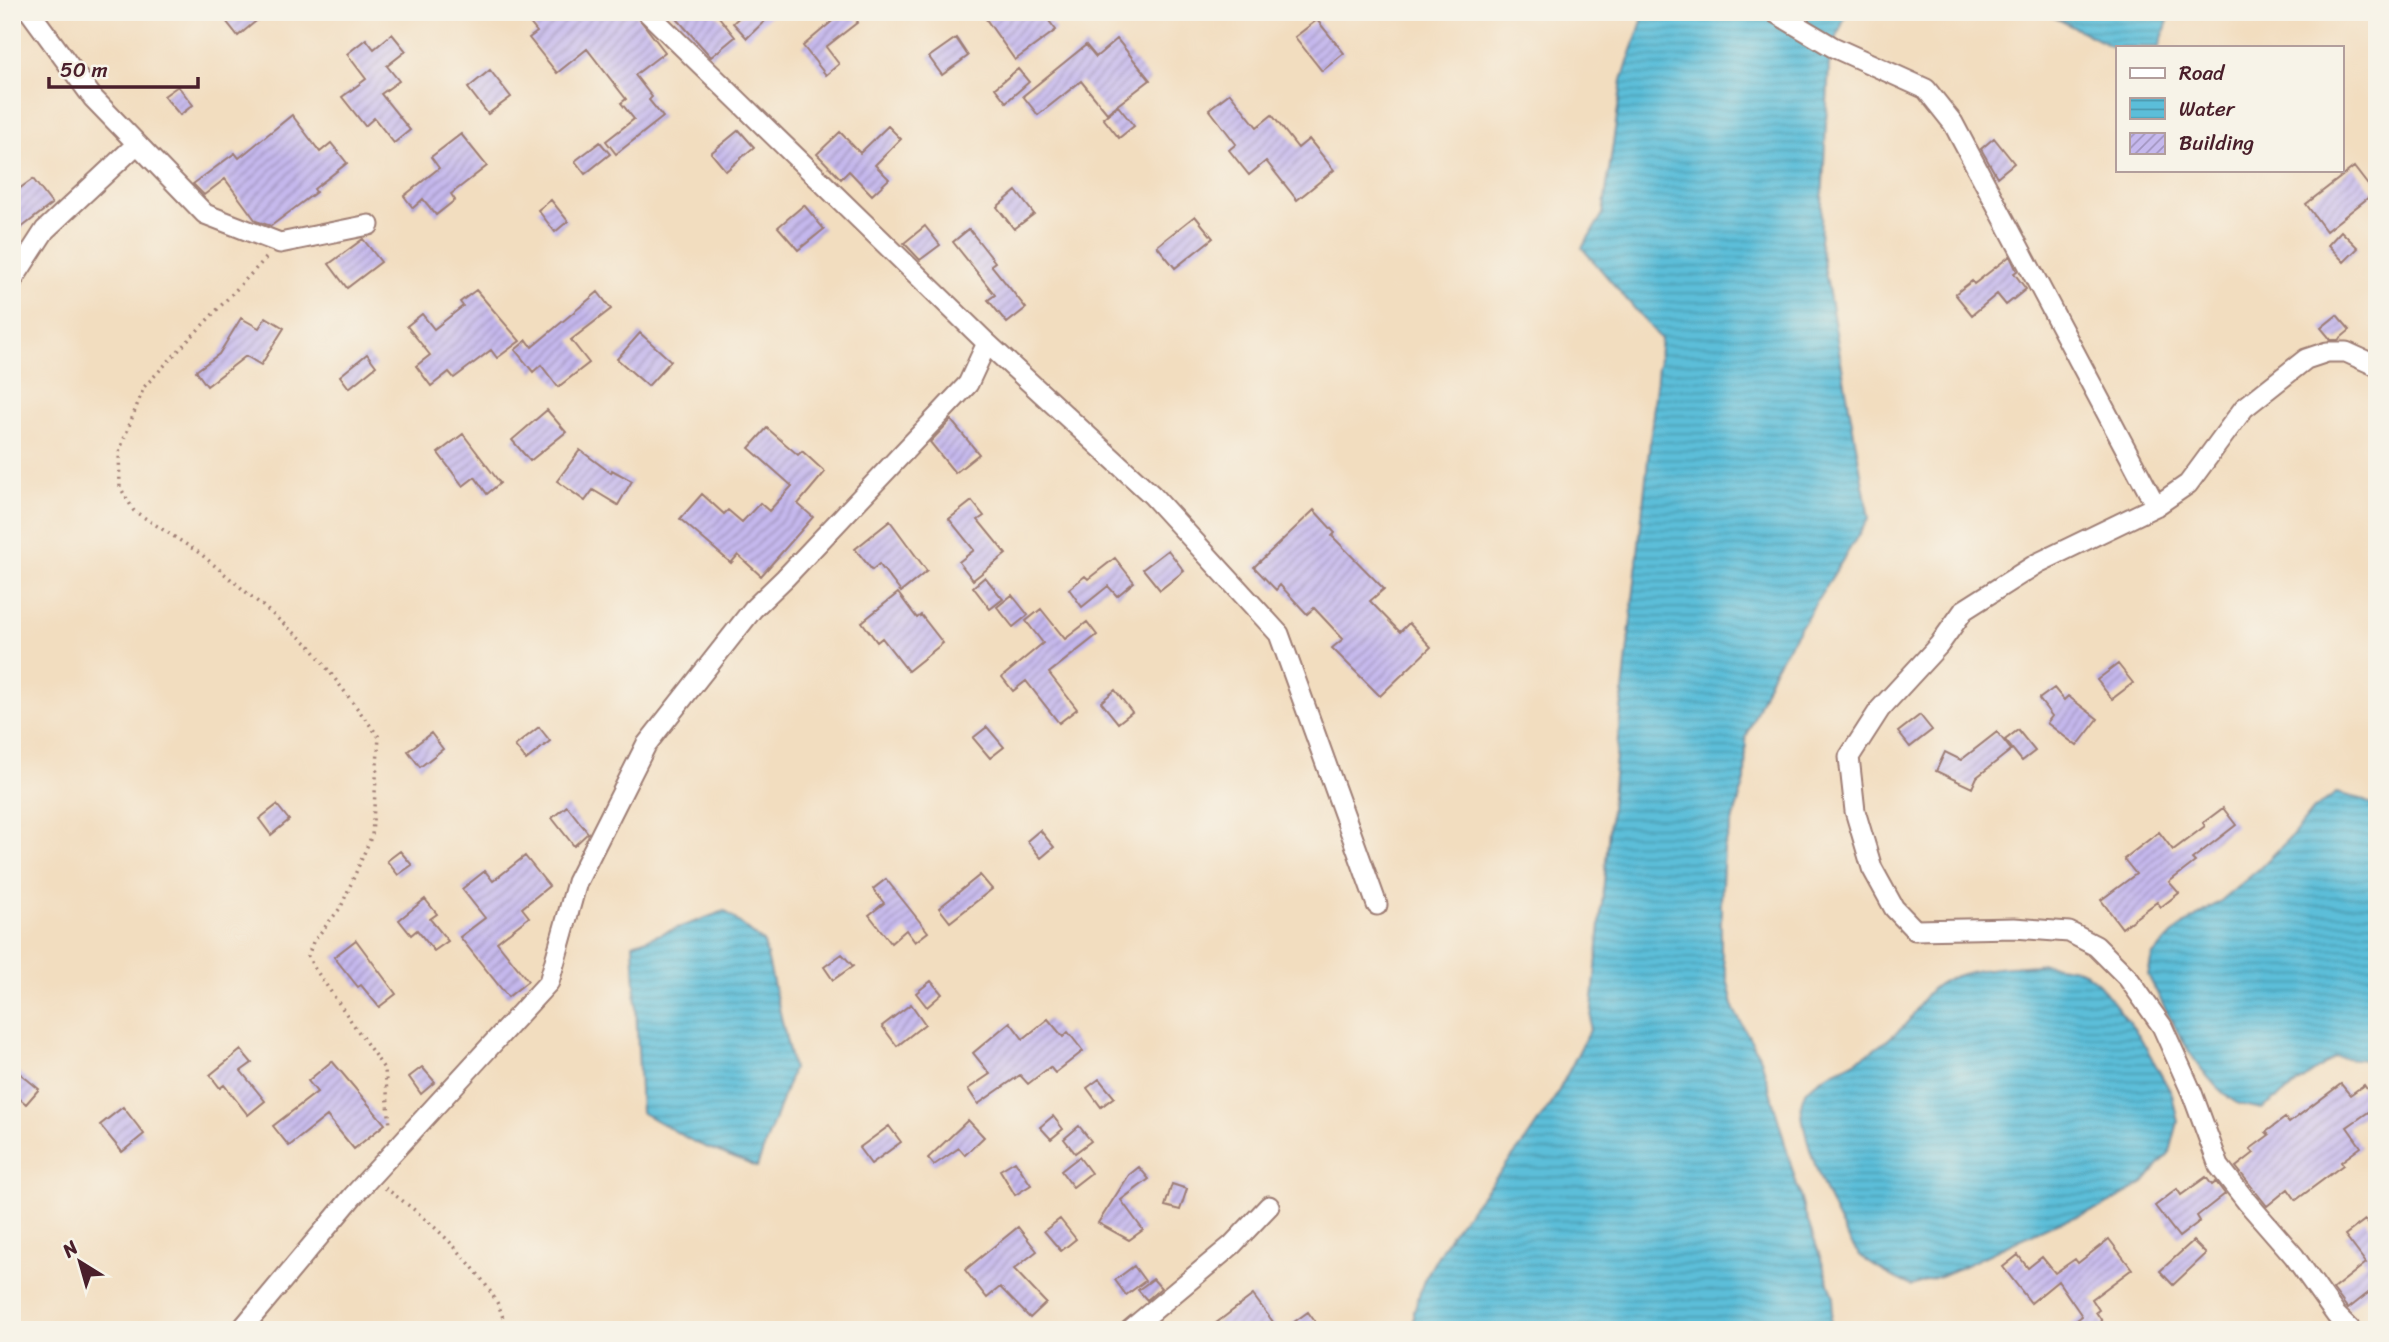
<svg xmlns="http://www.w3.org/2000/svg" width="2389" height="1342" font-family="Sriracha,sans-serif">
<defs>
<pattern id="water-rules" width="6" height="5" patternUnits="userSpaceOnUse" patternTransform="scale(1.75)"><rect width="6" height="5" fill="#5bbed9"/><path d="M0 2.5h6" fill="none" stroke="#4d9ab0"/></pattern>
<pattern id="building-hatch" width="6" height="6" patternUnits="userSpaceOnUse" patternTransform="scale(1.75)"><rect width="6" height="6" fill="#c5b8ed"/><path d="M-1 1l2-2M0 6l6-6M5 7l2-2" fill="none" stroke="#a295c0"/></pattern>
</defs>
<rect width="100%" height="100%" fill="#f7f3e8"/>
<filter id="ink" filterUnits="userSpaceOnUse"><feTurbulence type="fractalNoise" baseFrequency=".0143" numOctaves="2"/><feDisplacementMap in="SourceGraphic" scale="14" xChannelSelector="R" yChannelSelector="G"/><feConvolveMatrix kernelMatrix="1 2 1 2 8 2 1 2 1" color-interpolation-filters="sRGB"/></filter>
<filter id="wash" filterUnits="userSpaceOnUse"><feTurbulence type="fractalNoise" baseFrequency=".00686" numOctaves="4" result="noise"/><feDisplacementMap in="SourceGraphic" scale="28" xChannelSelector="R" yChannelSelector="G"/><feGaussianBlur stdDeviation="1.57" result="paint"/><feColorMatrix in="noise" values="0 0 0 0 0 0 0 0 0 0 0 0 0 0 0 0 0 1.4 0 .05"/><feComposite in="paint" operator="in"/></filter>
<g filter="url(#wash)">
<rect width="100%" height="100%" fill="#f2ddbf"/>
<path fill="url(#water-rules)" stroke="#526e82" stroke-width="2" d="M1645,12H1847L1833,47L1829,65L1820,243L1869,518L1773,671L1746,737L1745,781L1724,849L1721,902V950L1734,1010L1761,1059L1803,1207L1834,1297L1829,1330H1414V1311L1424,1280L1450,1235L1526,1140L1556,1096L1590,1030L1615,766L1661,339L1582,248L1603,214L1622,80Z
M2044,12H2171L2159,47H2118V50Z
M2336,793L2361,799L2377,808V1061L2335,1057L2262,1109C2254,1107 2242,1106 2235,1102C2196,1076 2169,1016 2148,975L2152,956L2178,929L2222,900L2259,869L2292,836L2314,809Z
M725,911L764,943L793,1069L757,1167L696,1143L641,1112L633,944Z
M2045,964L2082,970L2099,984L2139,1035L2172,1094L2178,1122L2170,1152L2144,1183L2099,1209L2051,1225L1951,1272L1912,1286C1894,1278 1876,1269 1861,1256C1841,1238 1790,1118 1804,1095C1816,1077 1839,1070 1857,1060C1871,1053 1884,1042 1896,1033C1919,1016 1919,992 1946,980C1976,966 2012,968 2045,964Z"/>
<g id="blocks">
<path fill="url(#building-hatch)" d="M219,12H267L238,36Z
M521,12H634L665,52L635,75L652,97L649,100L663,117L616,154L606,141L634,119L621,103L626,99L587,49L557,73L529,38L537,32Z
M671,12H715L735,37L711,57Z
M745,12H774L747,38L733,23Z
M843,12H851L858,22L826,47L839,64L826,75L803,46Z
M981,12H1042L1056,30L1015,60Z
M1317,20L1344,53L1322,71L1295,37Z
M392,34L406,51L387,66L399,81L381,94L410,130L394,143L374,118L365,126L342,97L366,79L347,54L366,39L374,49Z
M956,38L968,56L942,75L929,57Z
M1117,39L1150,80L1107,113L1081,81L1038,115L1023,96L1086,45L1096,57Z
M1018,69L1029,82L1006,102L995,88Z
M490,70L511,97L488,114L468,88Z
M178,86L193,105L180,115L164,96Z
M1230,93L1257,127L1272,115L1298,148L1309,139L1334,170L1297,200L1266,161L1249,175L1229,150L1236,144L1209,109Z
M1118,106L1134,126L1119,138L1103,118Z
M292,115L320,152L331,143L347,163L314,189L316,192L271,226L256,221L225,179L204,195L193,184L235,153L239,158Z
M888,126L901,139L875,165L889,179L872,195L849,171L841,179L817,154L840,132L860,153Z
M739,130L754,147L726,171L711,153Z
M461,134L487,166L451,194L455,200L436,215L423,199L413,208L404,196L439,168L431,157Z
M1994,138L2014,163L1997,177L1981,149Z
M600,142L610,154L585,174L575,161Z
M2354,167L2374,193L2326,231L2306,204Z
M33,179L52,204L12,235V194Z
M1016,191L1034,214L1014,229L997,207Z
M551,200L568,221L555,232L538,210Z
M804,205L824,229L798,250L778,227Z
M1195,216L1213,238L1175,268L1157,246Z
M925,226L940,245L920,260L904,243Z
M969,229L995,262L991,265L1026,308L1007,323L988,300L995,295L953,242Z
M2341,231L2358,248L2344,262L2328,245Z
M363,239L381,262L347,288L329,264Z
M2010,256L2017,271L2014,273L2026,289L2006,305L1997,294L1972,315L1955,294L1972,281L1974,284Z
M476,290L520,341L497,358L491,350L454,378L449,372L431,386L416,366L430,355L407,326L422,314L434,329L463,306L460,302Z
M598,292L611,309L571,340L589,363L558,387L541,365L533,372L515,350L527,340L532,347Z
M2337,315L2350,330L2338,340H2331L2321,328Z
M266,317L284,328L261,365L246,356L207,386L196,371L219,354L241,318L259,328Z
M640,333L671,361L648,386L617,359Z
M367,354L376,366L349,388L340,376Z
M547,410L566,432L530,461L512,440Z
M951,420L979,454L955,473L930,442Z
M767,428L798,455L802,451L825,472L798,504L813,517L761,576L738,555L731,563L680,519L702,494L724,514L728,510L742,522L760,503L769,511L792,486L749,448Z
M463,434L500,483L487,494L475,477L463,486L438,453Z
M580,450L611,473L612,470L632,481L618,505L593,490L585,501L557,481Z
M972,501L984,516L978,520L1006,554L973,580L959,562L974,550L949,519Z
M1314,510L1335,533L1332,536L1384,589L1370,601L1400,632L1409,623L1431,647L1380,696L1332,648L1343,639L1314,608L1307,614L1280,585L1276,590L1254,567Z
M890,521L927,571L901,592L879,564L872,570L855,549Z
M1168,550L1184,571L1160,590L1143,569Z
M1115,558L1134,582L1117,596L1108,586L1082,607L1069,589L1085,576L1088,579Z
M985,577L1003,599L990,609L973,587Z
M898,593L917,618L921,615L943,643L908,671L882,638L877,642L862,622Z
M1012,595L1028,615L1013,627L997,607Z
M1041,609L1065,639L1087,622L1097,635L1049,673L1077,709L1059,723L1026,681L1013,691L1002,677L1043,643L1026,621Z
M2118,664L2133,683L2112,699L2097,680Z
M2054,688L2064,700L2068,696L2098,719L2077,746L2047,723L2052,716L2039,699Z
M1115,690L1132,712L1118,723L1101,702Z
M1920,715L1932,730L1910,747L1898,732Z
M539,727L550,741L526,760L515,746Z
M987,727L1004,747L990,758L973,738Z
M2018,730L2035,751L2022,761L2005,740Z
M1997,732L2011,750L1977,777L1972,788L1936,771L1945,752L1961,760Z
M431,733L443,749L420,767L408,751Z
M277,805L289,820L271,835L259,819Z
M567,806L588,833L574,846L552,818Z
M2223,808L2236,825L2192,859L2195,862L2169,882L2179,893L2161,907L2157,902L2122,928L2101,900L2136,874L2124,859L2159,832L2173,850L2205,826L2203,823Z
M1040,830L1054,847L1041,858L1027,841Z
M400,851L412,865L398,875L387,861Z
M525,856L549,886L522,908L529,917L497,942L528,981L508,997L460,937L485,918L462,889L485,871L493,881Z
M980,875L992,889L950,922L939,908Z
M886,879L928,932L915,942L906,930L891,943L869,915L884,903L873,889Z
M425,899L437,914L430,919L448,941L434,951L417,930L411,935L399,920Z
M356,940L396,994L379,1007L361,985L358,987L334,957Z
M842,954L853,966L833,980L824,967Z
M931,981L942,994L927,1007L916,993Z
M911,1004L925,1024L897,1046L882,1026Z
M1048,1019L1063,1037L1068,1032L1083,1051L1055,1073L1050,1067L1028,1084L1020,1075L978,1104L968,1089L990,1074L973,1053L1010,1022L1023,1039Z
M241,1050L252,1063L241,1071L265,1101L248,1115L224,1085L220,1088L210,1075Z
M332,1061L385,1124L354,1149L327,1116L289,1146L273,1126L317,1092L308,1081Z
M12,1067L39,1089L26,1104L12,1092Z
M422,1067L435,1082L421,1094L409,1077Z
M1099,1079L1114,1097L1101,1107L1087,1088Z
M2341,1084L2350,1095L2364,1085L2377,1104V1106L2347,1127L2361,1147L2341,1162L2343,1165L2296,1200L2288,1189L2267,1206L2236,1167L2254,1153L2250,1149L2269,1135L2266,1132L2285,1118L2289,1123Z
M123,1107L144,1134L122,1152L100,1125Z
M1053,1116L1063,1129L1051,1139L1040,1127Z
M968,1120L984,1137L965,1155L959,1148L934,1165L928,1158Z
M889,1126L901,1142L871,1164L859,1148Z
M1079,1126L1091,1141L1075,1153L1064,1139Z
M1079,1157L1091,1173L1073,1187L1061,1171Z
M1015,1161L1031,1185L1015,1195L1000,1170Z
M1139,1167L1149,1179L1121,1200L1143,1230L1129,1240L1098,1223L1129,1175Z
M2206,1177L2212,1185L2216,1182L2225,1194L2197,1216L2200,1221L2179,1237L2155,1206L2177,1189L2181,1195Z
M1172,1184L1187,1189L1180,1210L1165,1206Z
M1060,1219L1076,1239L1061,1251L1044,1231Z
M2365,1220L2377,1235V1286L2348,1309L2333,1289L2366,1263L2345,1235Z
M1018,1227L1037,1251L1014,1269L1046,1303L1030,1318L1000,1287L987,1298L965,1270Z
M2109,1239L2132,1269L2092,1299L2099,1310L2096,1312L2108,1330H2064L2082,1316L2058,1281L2031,1303L2003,1267L2018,1255L2028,1268L2042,1257L2055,1273L2075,1259L2078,1263Z
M2193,1241L2206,1254L2173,1285L2160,1271Z
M1134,1266L1145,1281L1126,1295L1115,1280Z
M1153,1279L1161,1288L1147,1300L1138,1290Z
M1253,1295L1279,1330H1207Z
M1308,1312L1321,1330H1283Z"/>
</g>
</g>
<g filter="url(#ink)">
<use href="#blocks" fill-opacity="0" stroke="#9e7e75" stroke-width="2"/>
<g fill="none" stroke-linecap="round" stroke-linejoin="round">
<g stroke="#9e7e75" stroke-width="23">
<path id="street" d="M30,12L93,98L205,214L280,243L369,225
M1774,12L1833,47L1926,89L1953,123L2156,506L2038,563L1964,610L1939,645L1880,709L1849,757L1855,811L1872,868L1894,908L1915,930L2014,928L2069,932L2096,946L2128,978L2162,1026L2192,1093L2219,1166L2247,1202L2294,1256L2336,1315L2351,1330
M12,281L45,230L137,144
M987,343L1152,495L1279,634L1377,905
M2156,506L2188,484L2244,408L2306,359L2327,352H2346L2377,366
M241,1330L353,1196L549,982L577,882L646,745L753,609L785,578L968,384L987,343L647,12
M1130,1330L1232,1245L1269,1206"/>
</g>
<path stroke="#9e7e75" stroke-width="3.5" stroke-dasharray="2 5" stroke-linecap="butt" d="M266,258L144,387L119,452L120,487L134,511L201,554L310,646L379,737L372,835L341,907L313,942L308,956L313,966L385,1070L390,1126
M385,1188C427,1217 468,1255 495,1299C501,1308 503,1320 507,1330"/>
<use href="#street" stroke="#fff" stroke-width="19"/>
</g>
</g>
<rect width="2389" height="1342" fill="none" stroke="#f7f3e8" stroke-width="42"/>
<rect x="2116" y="46" width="228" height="126" fill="#f7f3e8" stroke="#b29e9c" stroke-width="2"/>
<rect x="2130" y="68" width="35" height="10" fill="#ffffff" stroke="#b29e9c" stroke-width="2"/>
<text x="2179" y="80" font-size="21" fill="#4a1f2b">Road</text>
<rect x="2130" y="98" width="35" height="21" fill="url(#water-rules)" stroke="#b29e9c" stroke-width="2"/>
<text x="2179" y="116" font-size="21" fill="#4a1f2b">Water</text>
<rect x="2130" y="133" width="35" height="21" fill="url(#building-hatch)" stroke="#b29e9c" stroke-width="2"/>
<text x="2179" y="150" font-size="21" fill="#4a1f2b">Building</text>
<g transform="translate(80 1262) rotate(323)" stroke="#f7f3e8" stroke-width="5" paint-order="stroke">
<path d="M0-5L12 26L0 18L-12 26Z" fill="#4a1f2b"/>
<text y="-10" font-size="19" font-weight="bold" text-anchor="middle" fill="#4a1f2b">N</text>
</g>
<path d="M49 77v10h149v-10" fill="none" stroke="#4a1f2b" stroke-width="3.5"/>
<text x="60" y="77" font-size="21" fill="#4a1f2b" stroke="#f7f3e8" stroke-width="5" paint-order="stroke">50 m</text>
</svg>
